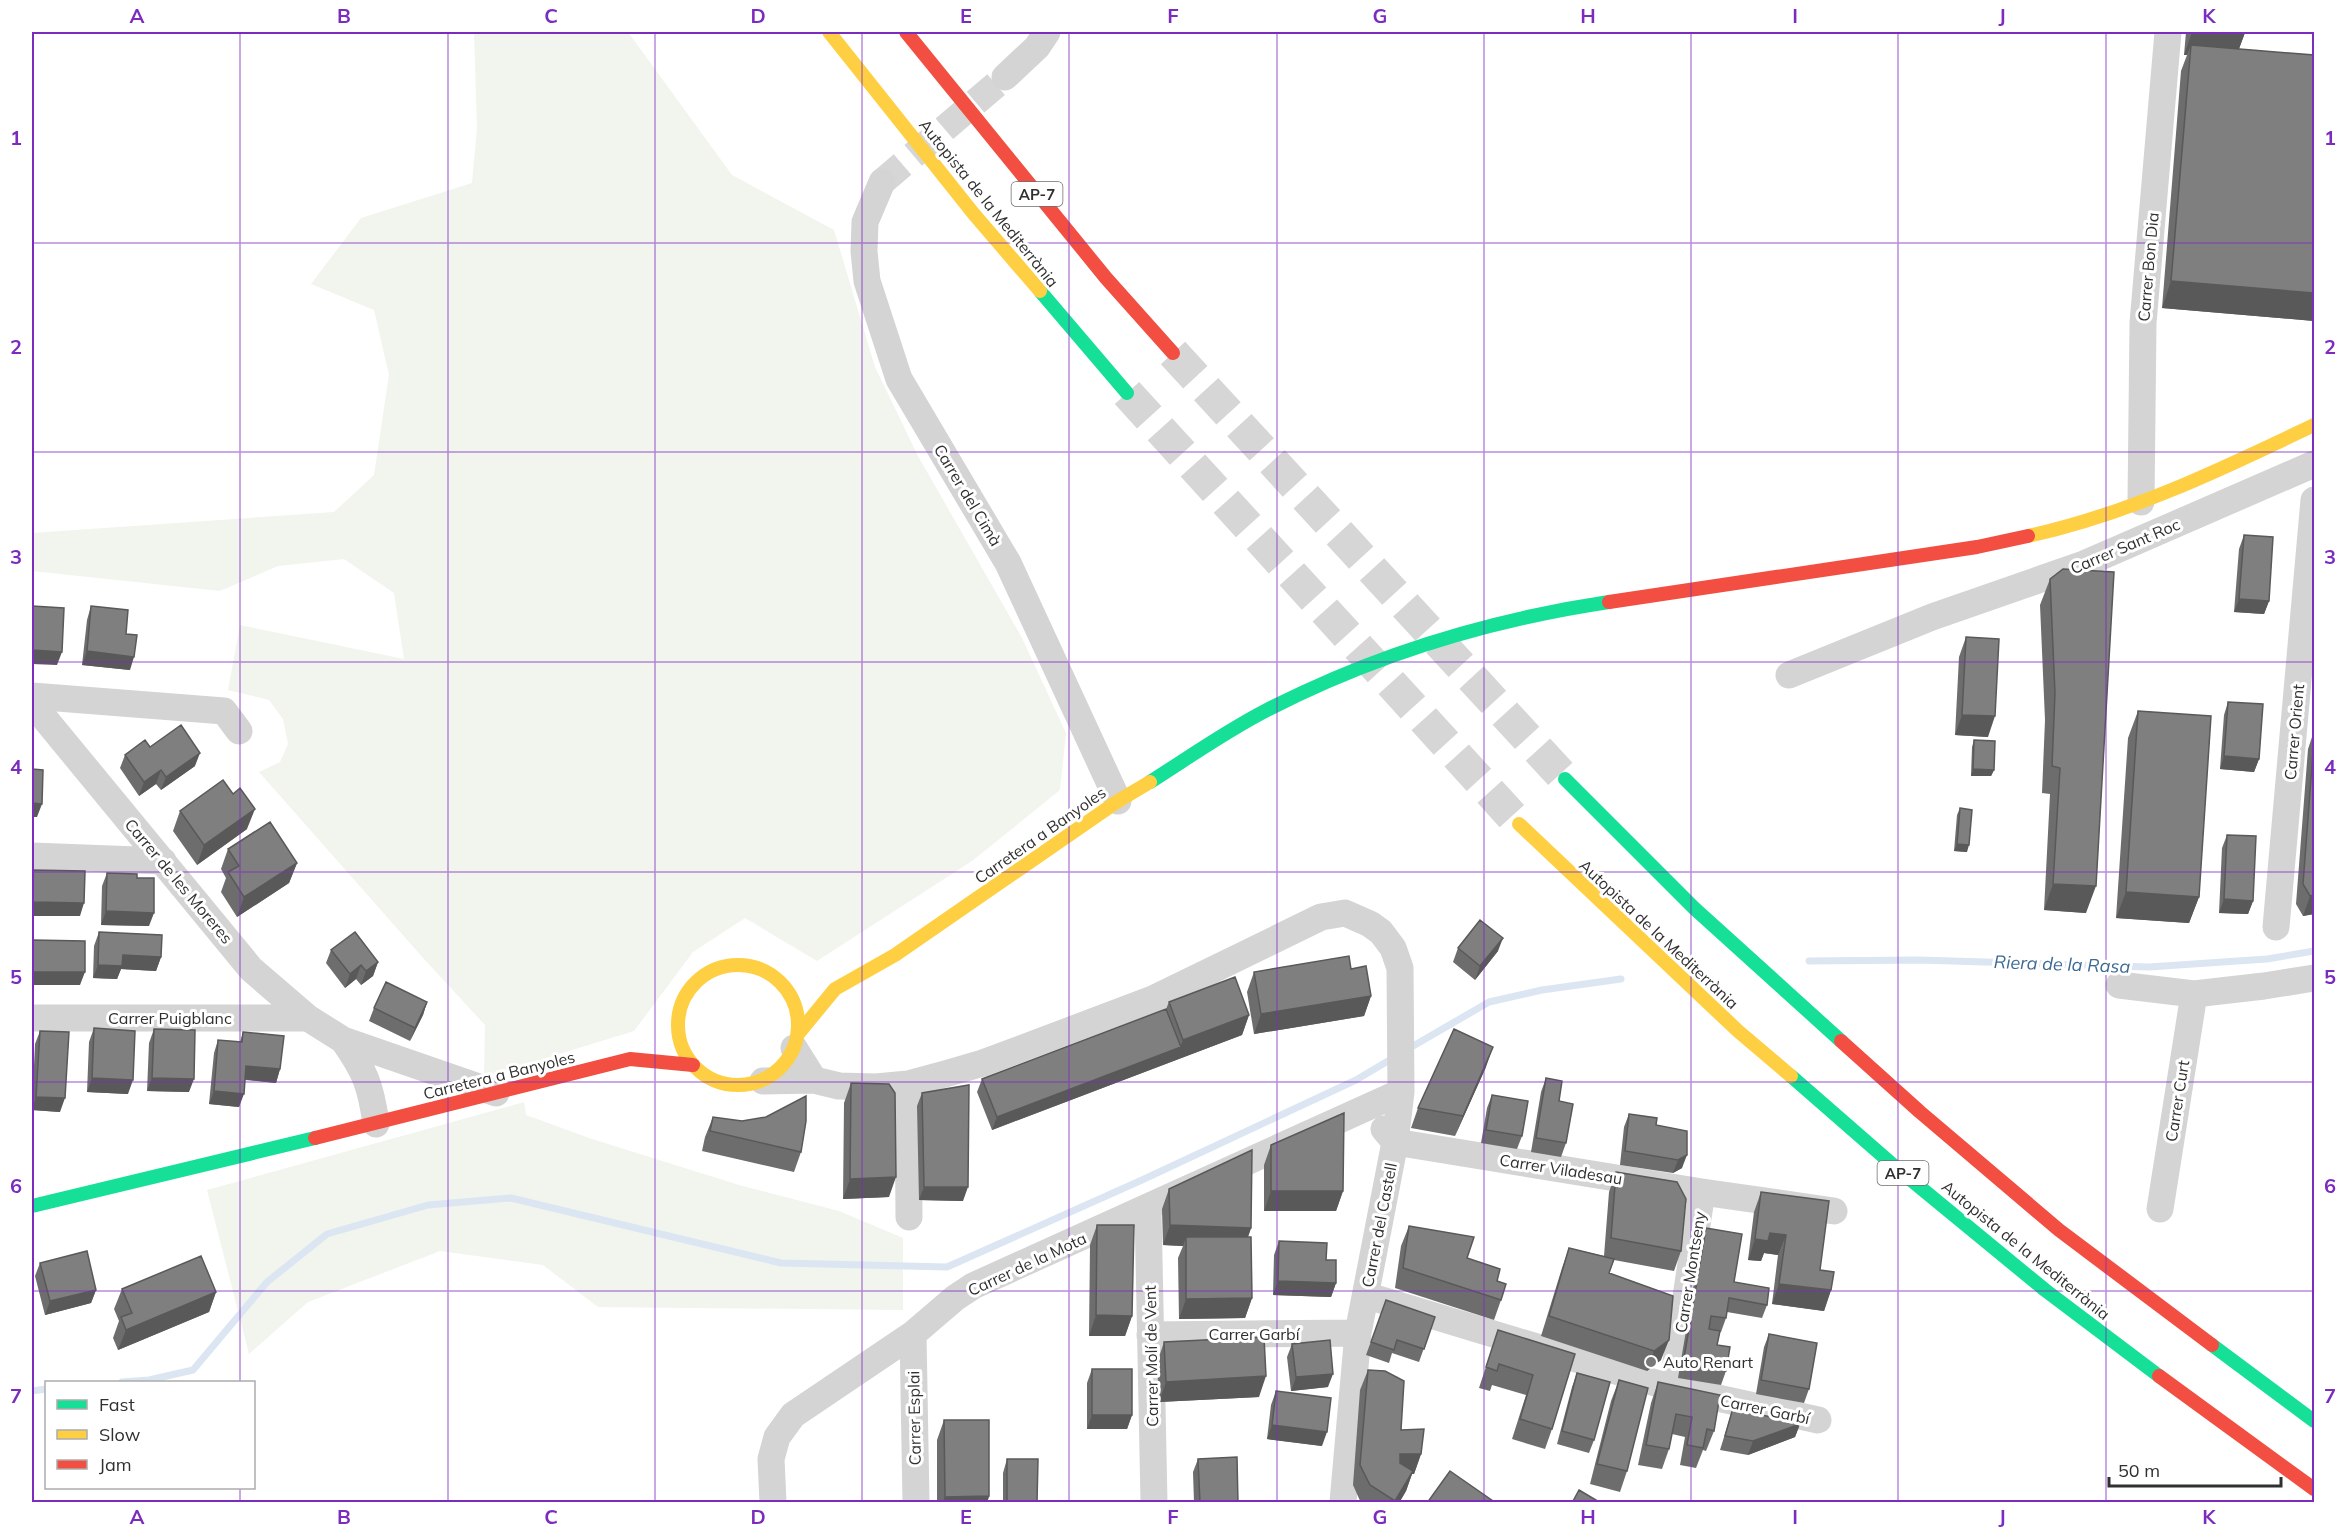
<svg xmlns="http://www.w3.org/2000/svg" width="2346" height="1534" font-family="Mulish,sans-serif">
<rect width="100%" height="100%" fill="#fff"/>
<path fill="#f1f5ed" d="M474,32H628L732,175L834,230L875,367L918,456L1022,638L1066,733L1060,790L972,861L817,961L745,918L693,952L634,1031L484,1077L485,1025L424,959L259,772L280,762L288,744L283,719L269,700L228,690L240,625L404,659L394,593L344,559L278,566L220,591L32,571V533L334,512L374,475L389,375L374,310L311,284L361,218L472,183L477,128Z
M524,1102L526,1115L592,1139L739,1185L839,1211L903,1238V1310L598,1307L543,1265L440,1251L308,1302L249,1354L207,1190Z"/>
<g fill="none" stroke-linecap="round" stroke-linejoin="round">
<path stroke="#dbe6f2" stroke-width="7" d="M1809,961L1919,960L2149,967L2267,959L2314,951
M1408,1049L1489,1002L1542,990L1621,979
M122,1382L149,1380L193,1370L267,1282L327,1234L428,1205L511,1198L781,1263L947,1267L1142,1180L1356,1080L1393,1058
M32,1391L46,1389"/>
<path stroke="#d6d6d6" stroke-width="27" stroke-dasharray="27 14" stroke-linecap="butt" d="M882,182L1005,77"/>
<path stroke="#d6d6d6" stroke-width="33" stroke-dasharray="33 16" stroke-linecap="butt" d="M1173,353L1565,779
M1127,393L1519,824"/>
<path stroke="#d4d4d4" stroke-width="27" d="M1005,77L1037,47L1047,32
M882,182L865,222L864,251L867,281L899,379L1008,563L1118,801
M2141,502L2143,323L2168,32
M1789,675L1932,617L2084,564L2314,464
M32,696L224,711L239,731
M32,703L251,969L308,1018L343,1040L496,1093
M32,856L163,861
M2276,927L2314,500
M2119,985L2194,994L2264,986L2314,978
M32,1018H308
M343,1040C365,1071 371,1086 376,1124
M794,1048L814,1080
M763,1081L814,1080L839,1086L876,1087L908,1084L945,1074L983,1063L1153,999L1321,917L1345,913L1370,924L1381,932L1393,948L1400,968L1401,1092L1395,1142L1358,1333L1343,1502
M908,1084L909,1217
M1384,1129L1395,1142L1702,1192L1834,1211
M1148,1209L1154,1502
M2160,1209L2194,994
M1378,1299L1672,1388L1818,1420
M913,1334L916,1502
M1150,1335L1358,1333
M1672,1388L1702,1192
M773,1502L771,1459L777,1437L793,1415L913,1334L955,1298L973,1286L1401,1092"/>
<path stroke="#16e098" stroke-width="14" d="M1040,291L1127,393
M1565,779L1694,908L1841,1041
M1150,782C1188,758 1226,731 1267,710C1376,654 1488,620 1609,602
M1791,1076L1893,1165L2045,1290L2159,1376
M32,1206L315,1138
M2212,1345L2314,1421"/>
<path stroke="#ffcf43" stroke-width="14" d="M829,32L973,213L1040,291
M2028,536C2129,514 2222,469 2314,425
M1519,824L1738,1031L1791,1076
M678 1025a60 60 0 1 1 120 0a60 60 0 1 1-120 0Z
M798,1034L835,989L895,955L1118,801L1150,782"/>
<path stroke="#f24e42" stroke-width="14" d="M906,32L1106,278L1173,353
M1609,602L1977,547L2028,536
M1841,1041L1920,1112L2059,1230L2212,1345
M315,1138L630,1059L693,1065
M2159,1376L2314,1489"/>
</g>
<path fill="#6d6d6d" d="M2186,32H2245L2239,49L2314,55V321L2162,308L2181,71L2187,55H2184Z
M2244,535L2269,601L2264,614L2234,612L2239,549Z
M2050,579L2086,913L2044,910L2050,794L2042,793L2045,720L2040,605Z
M91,606L126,634L130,670L82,665L87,620Z
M1966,637L1988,737L1955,735L1959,657Z
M2228,702L2259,759L2254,772L2220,769L2224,715Z
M2138,711L2199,897L2189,923L2116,918L2128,738Z
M2314,731V914L2303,916L2296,904L2308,749Z
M1974,740L1994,770L1991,776H1971L1972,747Z
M150,747L195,766L161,790L156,784L139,796L120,768L125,755Z
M1960,808L1967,852L1954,851L1957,815Z
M180,811L247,829L197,865L173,831Z
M2227,835L2253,901L2248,914L2219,913L2222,848Z
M228,849L297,863L289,883L237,917L221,892L226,878L221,869Z
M107,873L137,878L149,926L101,925L102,886Z
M99,932L161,957L156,971L121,969L117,979L93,978L94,946Z
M1458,948L1498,951L1475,980L1453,962Z
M331,950L378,962L373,976L361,985L356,979L345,988L326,963Z
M1351,969L1371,996L1364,1016L1254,1034L1247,992L1254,972Z
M427,1002L423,1015L410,1041L369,1021L374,1008Z
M1169,1002L1249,1015L1242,1035L992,1130L977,1092L982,1079L1166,1009Z
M94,1028L128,1094L87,1092L89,1042Z
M154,1029L189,1092L147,1091L149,1043Z
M40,1031L60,1112L32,1110L35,1044Z
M243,1032L280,1069L276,1083L245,1080L239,1107L209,1104L214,1053L218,1040L240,1042Z
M1486,1067L1455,1136L1411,1128L1418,1108Z
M1546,1078L1559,1101L1566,1143L1561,1157L1531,1152L1541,1092Z
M851,1083L889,1197L843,1199L844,1103Z
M922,1093L963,1201L919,1200L917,1106Z
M1492,1095L1522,1136L1517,1149L1481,1143L1487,1108Z
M1629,1114L1656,1125L1687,1131L1682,1168L1673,1173L1620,1165L1624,1127Z
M713,1117L801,1152L794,1172L702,1151L705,1137Z
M1271,1145L1343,1191L1336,1211H1264V1165Z
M1616,1172L1681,1251L1674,1271L1614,1260L1609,1273L1661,1360L1647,1371L1541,1336L1562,1268L1569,1248L1604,1256L1609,1192Z
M1169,1189L1251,1228L1248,1237L1252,1298L1245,1318L1179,1319L1178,1258L1183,1246L1163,1245L1162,1209Z
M1761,1192L1831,1290L1824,1311L1772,1304L1778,1255L1764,1253L1761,1261L1748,1260L1754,1212Z
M1097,1225L1132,1316L1125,1336H1089L1090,1245Z
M1409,1226L1467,1258L1497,1281L1501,1300L1494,1320L1395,1288L1401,1246Z
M1706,1228L1734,1282L1767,1305L1762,1318L1727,1312L1726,1318L1721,1332H1720L1717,1345L1726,1371L1721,1385L1678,1378L1701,1242Z
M1279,1241L1326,1260L1336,1283L1331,1297L1273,1295L1274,1255Z
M40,1263L96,1290L91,1303L45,1315L35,1276Z
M122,1289L216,1292L209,1312L118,1350L113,1338L119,1321L114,1309Z
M1386,1300L1435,1317L1419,1362L1392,1353L1389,1363L1366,1355Z
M1498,1330L1575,1354L1552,1429L1545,1449L1512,1439L1526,1395L1492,1385L1490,1391L1479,1388Z
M1769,1334L1809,1389L1804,1403L1756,1394L1764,1347Z
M1164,1342L1259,1397L1159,1402L1157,1363Z
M1292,1344L1328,1387L1291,1391L1287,1357Z
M1092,1369L1132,1415L1127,1429H1087V1383Z
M1368,1370L1401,1430L1421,1454L1414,1474H1412L1406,1491L1399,1503H1361L1353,1485L1360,1390Z
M1577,1373L1594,1440L1589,1453L1557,1444L1572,1387Z
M1619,1380L1627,1471L1620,1492L1590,1484L1611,1401Z
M1658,1382L1714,1431L1706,1451L1703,1450L1696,1468L1680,1465L1685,1437L1672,1434L1669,1449L1662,1469L1638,1465L1651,1403Z
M1276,1391L1322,1446L1267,1439L1271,1405Z
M1733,1408L1800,1424L1795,1437L1748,1455L1720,1450Z
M944,1420L989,1496L987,1503H937V1440Z
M1007,1459L1037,1503H1003V1473Z
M1198,1459L1238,1503H1194L1193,1472Z"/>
<path fill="#595959" d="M2192,32H2231L2245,33L2235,59L2191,45L2187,55H2184Z
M2171,281L2314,293V321L2162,308Z
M2239,599L2269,601L2264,614L2234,612Z
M32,650L62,652L57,665L32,664Z
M87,651L134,657L130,670L82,665Z
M1962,715L1995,716L1988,737L1955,735Z
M200,753L195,766L161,790L166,777Z
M2224,756L2259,759L2254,772L2220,769Z
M1973,769L1994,770L1991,776H1971Z
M161,770L156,784L139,796L144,782Z
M32,803L42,804L37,817H32Z
M255,809L247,829L197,865L204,845Z
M1957,844L1969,845L1967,852L1954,851Z
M297,863L289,883L237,917L244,897Z
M2053,884L2096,886L2086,913L2044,910Z
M2126,892L2199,897L2189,923L2116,918Z
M2314,895V914L2303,916L2310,896Z
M2224,899L2253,901L2248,914L2219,913Z
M32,902L84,903L80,916H32Z
M106,911L154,913L149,926L101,925Z
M1503,938L1498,951L1475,980L1480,966Z
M123,955L161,957L156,971L121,969L117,979L93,978L98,965Z
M378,962L373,976L361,985L366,971Z
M361,965L356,979L345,988L350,974Z
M32,972H85L80,985H32Z
M1371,996L1364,1016L1254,1034L1261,1014Z
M427,1002L423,1015L410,1041L415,1028Z
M1249,1015L1242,1035L1176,1060L1183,1040Z
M1181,1047L1176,1060L992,1130L997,1117Z
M1493,1047L1486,1067L1455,1136L1463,1116Z
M246,1066L280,1069L276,1083L242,1079Z
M92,1078L133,1080L128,1094L87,1092Z
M152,1078L194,1079L189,1092L147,1091Z
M214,1091L244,1094L239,1107L209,1104Z
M36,1097L65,1098L60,1112L32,1110Z
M1687,1155L1682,1168L1673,1173L1678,1160Z
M896,1177L889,1197L843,1199L850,1179Z
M924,1187H968L963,1201L919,1200Z
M1271,1191H1343L1336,1211H1264Z
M1170,1225L1251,1228L1244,1248L1186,1237L1183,1246L1163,1245Z
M1770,1233L1786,1235L1778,1255L1764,1253L1761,1261L1748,1260L1755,1239Z
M1278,1281L1336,1283L1331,1297L1273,1295Z
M1779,1284L1831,1290L1824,1311L1772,1304Z
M96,1290L91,1303L45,1315L50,1301Z
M216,1292L209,1312L118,1350L126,1330Z
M1252,1298L1245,1318L1179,1319L1186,1299Z
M1096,1315L1132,1316L1125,1336H1089Z
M1669,1340L1661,1360L1647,1371L1654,1351Z
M1333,1374L1328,1387L1291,1391L1296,1377Z
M1266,1376L1259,1397L1159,1402L1166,1382Z
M1092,1415H1132L1127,1429H1087Z
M1800,1424L1795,1437L1748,1455L1753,1441Z
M1272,1425L1327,1432L1322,1446L1267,1439Z
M1400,1454H1421L1414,1474H1412L1406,1491L1399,1503H1394L1411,1474H1393Z
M989,1496L987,1503H942L945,1497Z"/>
<path fill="#7f7f7f" stroke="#595959" stroke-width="1.5" d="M2191,45L2314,55V293L2171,281Z
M2244,535L2273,537L2269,601L2239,599Z
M2063,569L2114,572L2096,886L2053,884L2060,768L2052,766L2055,693L2050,579Z
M32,606L64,608L62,652L32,650Z
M91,606L128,610L126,634L137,635L134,657L87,651Z
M1966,637L1999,639L1995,716L1962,715Z
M2228,702L2263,704L2259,759L2224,756Z
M2138,711L2211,716L2199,897L2126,892Z
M181,725L200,753L166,777L161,770L144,782L125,755L145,740L150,747Z
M2314,739V895L2310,896L2303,884Z
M1974,740L1995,741L1994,770L1973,769Z
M32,769L43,770L42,804L32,803Z
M223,780L233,794L240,788L255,809L204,845L180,811Z
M1960,808L1972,810L1969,845L1957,844Z
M270,822L297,863L244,897L228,872L239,866L228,849Z
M2227,835L2256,836L2253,901L2224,899Z
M32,870L85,871L84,903L32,902Z
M107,873L137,874V878H154V913L106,911Z
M1480,920L1503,938L1480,966L1458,948Z
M99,932L162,935L161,957L123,955L122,966L98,965Z
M355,932L378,962L366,971L361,965L350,974L331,950Z
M32,940L85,941V972H32Z
M1349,956L1351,969L1366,966L1371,996L1261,1014L1254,972Z
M1235,977L1249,1015L1183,1040L1169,1002Z
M386,982L427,1002L415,1028L374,1008Z
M1166,1009L1181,1047L997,1117L982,1079Z
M94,1028L135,1031L133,1080L92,1078Z
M154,1029L195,1030L194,1079L152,1078Z
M1454,1029L1493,1047L1463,1116L1418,1108Z
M40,1031L69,1032L65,1098L36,1097Z
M243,1032L284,1036L280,1069L246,1066L244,1094L214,1091L218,1040L242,1042Z
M1546,1078L1562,1081L1559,1101L1573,1104L1566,1143L1536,1138Z
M851,1083L889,1084L895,1093L896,1177L850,1179Z
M969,1085L968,1187H924L922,1093Z
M1492,1095L1528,1101L1522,1136L1486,1130Z
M806,1096V1121L801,1152L710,1131L713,1117L742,1121L766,1117Z
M1344,1113L1343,1191H1271V1145Z
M1629,1114L1657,1118L1656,1125L1687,1131V1155L1678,1160L1625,1151Z
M1252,1150L1251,1228L1170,1225L1169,1189Z
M1616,1172L1677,1182L1686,1199L1681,1251L1611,1238Z
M1761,1192L1829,1201L1820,1270L1834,1272L1831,1290L1779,1284L1786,1235L1770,1233L1768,1241L1755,1239Z
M1097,1225H1134L1132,1316L1096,1315Z
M1409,1226L1474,1237L1467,1258L1500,1269L1497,1281L1506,1284L1501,1300L1403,1268Z
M1706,1228L1742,1234L1734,1282L1769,1288L1767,1305L1729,1298L1726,1318L1711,1316L1709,1329L1720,1331L1717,1345L1730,1347L1726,1371L1683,1364Z
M1186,1237H1251L1252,1298L1186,1299Z
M1279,1241L1327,1243L1326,1260H1336V1283L1278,1281Z
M1569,1248L1614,1259L1609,1273L1673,1296L1669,1340L1654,1351L1549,1316Z
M87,1251L96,1290L50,1301L40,1263Z
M201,1256L216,1292L126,1330L121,1317L132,1313L122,1289Z
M1386,1300L1435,1317L1424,1349L1397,1340L1394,1350L1371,1342Z
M1498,1330L1575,1354L1552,1429L1520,1419L1533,1375L1499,1364L1497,1371L1486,1367Z
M1769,1334L1817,1343L1809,1389L1761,1380Z
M1264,1337L1266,1376L1166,1382L1164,1342Z
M1330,1340L1333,1374L1296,1377L1292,1344Z
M1092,1369H1132V1415H1092Z
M1368,1370L1385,1371L1404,1381L1401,1430L1424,1429L1421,1454H1400V1463L1413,1471L1395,1501L1370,1485L1360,1465Z
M1577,1373L1610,1382L1594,1440L1562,1431Z
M1619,1380L1648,1388L1627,1471L1597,1464Z
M1658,1382L1720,1395L1714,1431L1707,1429L1703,1448L1687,1445L1692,1417L1676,1414L1669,1449L1646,1445Z
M1276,1391L1331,1398L1327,1432L1272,1425Z
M1733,1408L1800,1424L1753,1441L1725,1436Z
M944,1420H989V1496L945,1497Z
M1237,1457L1238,1503H1200L1198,1459Z
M1007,1459H1038L1037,1503H1007Z
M1450,1471L1493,1501L1492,1503H1427Z
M1579,1490L1601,1503H1572Z"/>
<path fill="none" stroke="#7b2cbf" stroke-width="1.5" stroke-opacity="0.55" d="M240,32V1382M448,32V1502M655,32V1502M862,32V1502M1069,32V1502M1277,32V1502M1484,32V1502M1691,32V1502M1898,32V1502M2106,32V1502M32,243H2314M32,452H2314M32,662H2314M32,872H2314M32,1082H2314M32,1291H2314M240,1488V1502"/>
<circle fill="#787878" stroke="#fff" stroke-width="2" cx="1651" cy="1362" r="6"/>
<g text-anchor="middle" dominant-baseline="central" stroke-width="6" stroke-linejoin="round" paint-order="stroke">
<g fill="#fff" stroke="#6e6e6e" stroke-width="1.5">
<rect x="1011.5" y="182" width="51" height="24" rx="4.5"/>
<rect x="1877.5" y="1161" width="51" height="24" rx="4.5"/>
</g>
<g font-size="15" font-weight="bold" fill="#303030">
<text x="1037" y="194">AP-7</text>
<text x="1903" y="1173">AP-7</text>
</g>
<g font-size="16" fill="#303030" stroke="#fff">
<text transform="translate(989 203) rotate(51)">Autopista de la Mediterrània</text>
<text transform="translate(2148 267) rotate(-85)">Carrer Bon Dia</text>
<text transform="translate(968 495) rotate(59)">Carrer del Cimà</text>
<text transform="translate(2125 546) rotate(-23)">Carrer Sant Roc</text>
<text transform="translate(2294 732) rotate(-85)">Carrer Orient</text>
<text transform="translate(1040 835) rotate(-35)">Carretera a Banyoles</text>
<text transform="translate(179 881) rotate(50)">Carrer de les Moreres</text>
<text transform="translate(1659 934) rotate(43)">Autopista de la Mediterrània</text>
<text x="170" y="1018">Carrer Puigblanc</text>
<text transform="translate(499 1075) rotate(-14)">Carretera a Banyoles</text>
<text transform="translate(2177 1101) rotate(-81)">Carrer Curt</text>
<text transform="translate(1561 1169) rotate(9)">Carrer Viladesau</text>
<text transform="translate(1379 1225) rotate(-79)">Carrer del Castell</text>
<text transform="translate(2026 1250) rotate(39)">Autopista de la Mediterrània</text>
<text transform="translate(1027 1264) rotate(-25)">Carrer de la Mota</text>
<text transform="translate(1690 1272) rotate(-81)">Carrer Montseny</text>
<text x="1254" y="1334">Carrer Garbí</text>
<text transform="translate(1151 1356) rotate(-91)">Carrer Molí de Vent</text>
<text transform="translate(1765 1409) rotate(12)">Carrer Garbí</text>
<text transform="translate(914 1418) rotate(-91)">Carrer Esplai</text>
</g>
<g font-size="16" fill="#303030" stroke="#fff" text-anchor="start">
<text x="1663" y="1362">Auto Renart</text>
</g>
<g font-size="18" font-style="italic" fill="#3d6a94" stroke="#fff">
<text transform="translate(2062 964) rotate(2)">Riera de la Rasa</text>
</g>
</g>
<rect width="2346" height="1534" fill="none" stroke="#ffffff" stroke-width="66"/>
<rect x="45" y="1381" width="210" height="108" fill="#ffffff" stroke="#acacac" stroke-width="1.5"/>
<rect x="57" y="1400" width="30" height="9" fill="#16e098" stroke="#acacac" stroke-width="1.5"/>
<text x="99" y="1411" font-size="18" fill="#303030">Fast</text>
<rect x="57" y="1430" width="30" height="9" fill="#ffcf43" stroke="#acacac" stroke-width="1.5"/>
<text x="99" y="1441" font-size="18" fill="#303030">Slow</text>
<rect x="57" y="1460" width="30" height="9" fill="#f24e42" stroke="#acacac" stroke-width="1.5"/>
<text x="99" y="1471" font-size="18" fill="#303030">Jam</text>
<path d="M2109 1477v9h172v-9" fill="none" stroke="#303030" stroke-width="3"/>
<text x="2118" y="1477" font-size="18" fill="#303030" stroke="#ffffff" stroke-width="4.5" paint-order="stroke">50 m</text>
<rect x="33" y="33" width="2280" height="1468" fill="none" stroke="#7b2cbf" stroke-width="2"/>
<g font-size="20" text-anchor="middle" font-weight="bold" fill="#7b2cbf">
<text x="137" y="23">A</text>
<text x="344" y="23">B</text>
<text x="551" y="23">C</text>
<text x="758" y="23">D</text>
<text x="966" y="23">E</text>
<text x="1173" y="23">F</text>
<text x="1380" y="23">G</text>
<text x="1588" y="23">H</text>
<text x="1795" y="23">I</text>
<text x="2002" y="23">J</text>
<text x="2209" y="23">K</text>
<text x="16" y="145">1</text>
<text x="2330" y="145">1</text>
<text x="16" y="354">2</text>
<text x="2330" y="354">2</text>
<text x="16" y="564">3</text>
<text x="2330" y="564">3</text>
<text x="16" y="774">4</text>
<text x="2330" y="774">4</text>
<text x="16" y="984">5</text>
<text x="2330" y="984">5</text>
<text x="16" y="1193">6</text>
<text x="2330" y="1193">6</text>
<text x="16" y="1403">7</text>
<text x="2330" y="1403">7</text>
<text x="137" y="1524">A</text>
<text x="344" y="1524">B</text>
<text x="551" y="1524">C</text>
<text x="758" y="1524">D</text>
<text x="966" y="1524">E</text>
<text x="1173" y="1524">F</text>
<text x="1380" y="1524">G</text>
<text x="1588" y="1524">H</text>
<text x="1795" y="1524">I</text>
<text x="2002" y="1524">J</text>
<text x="2209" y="1524">K</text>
</g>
</svg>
